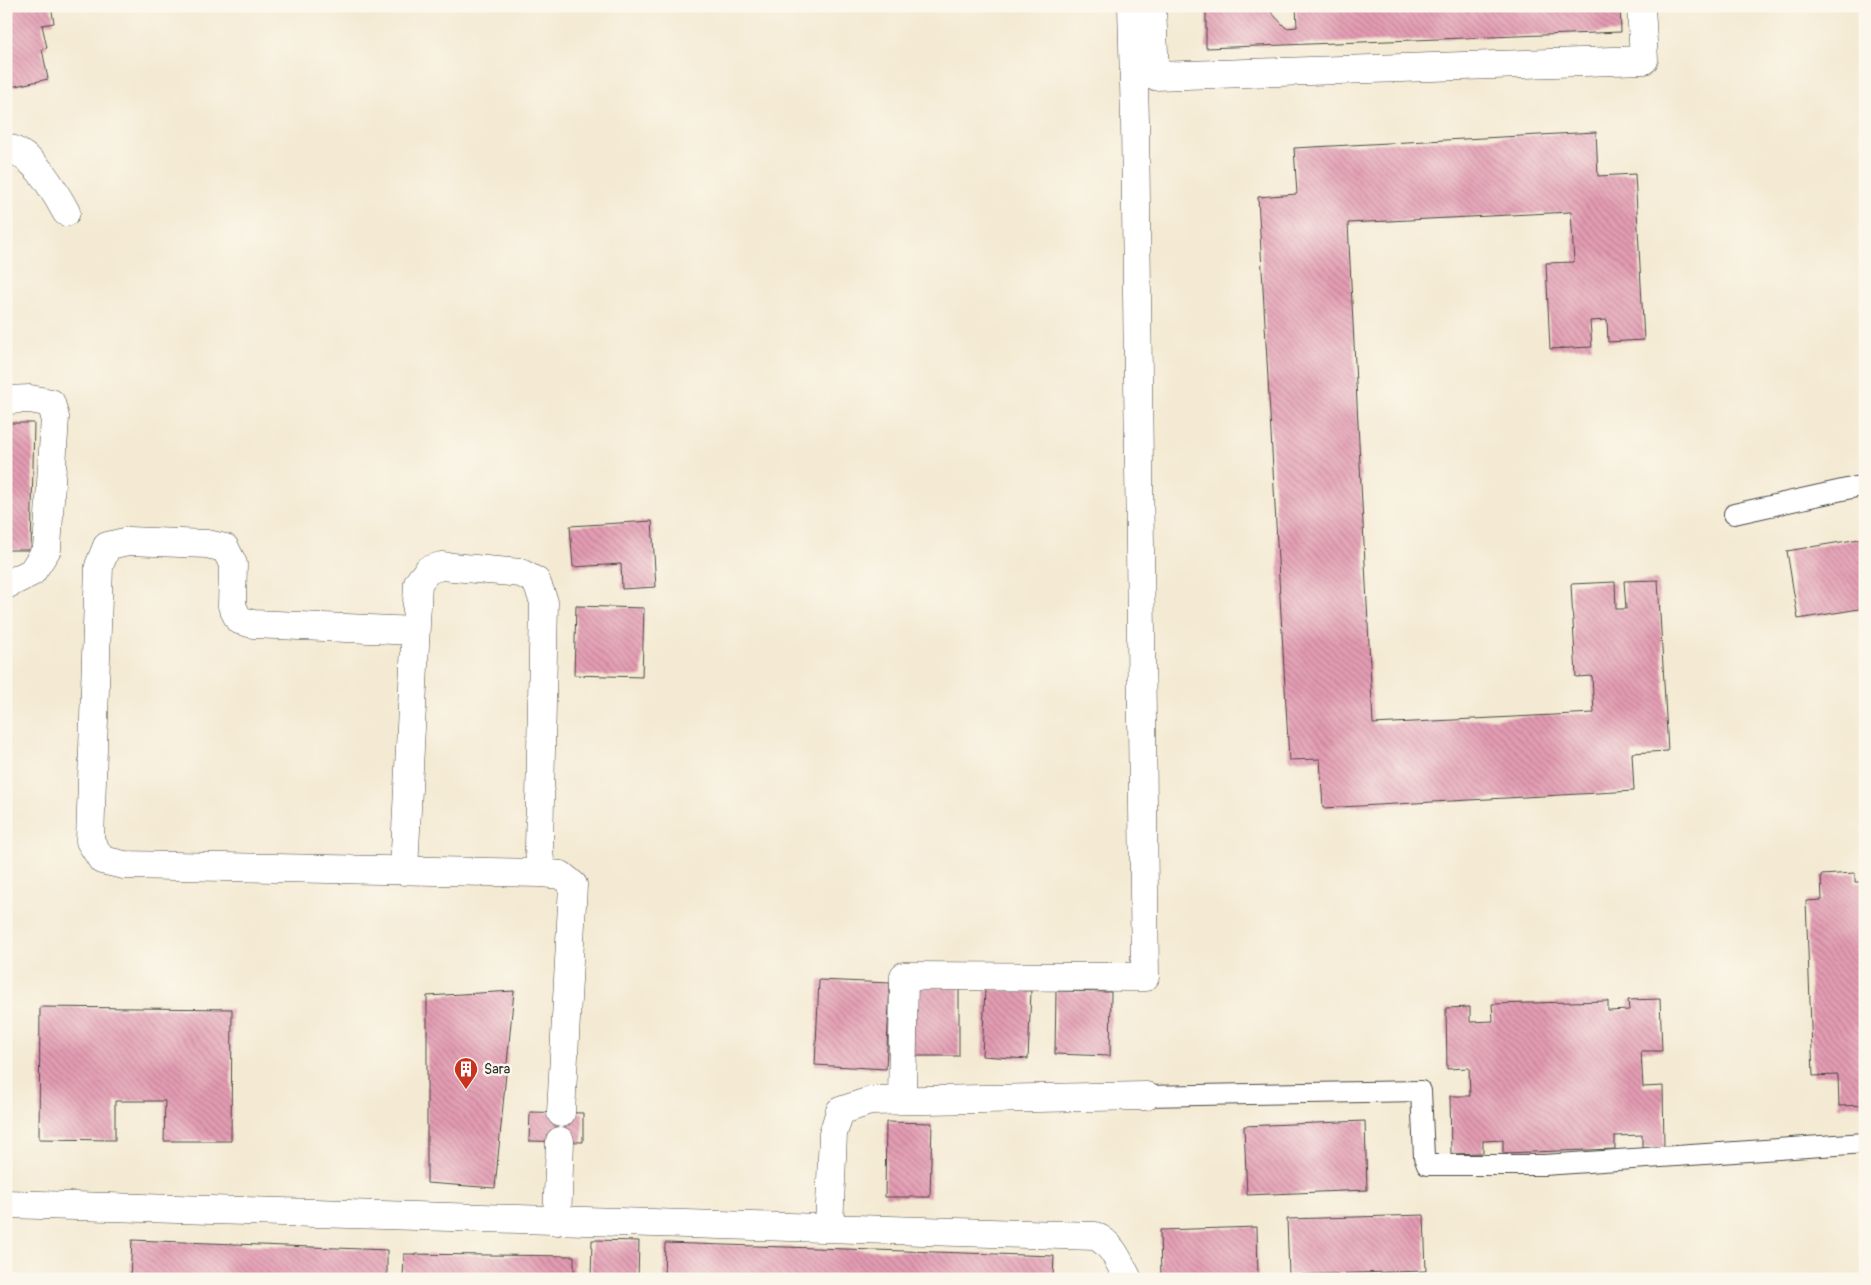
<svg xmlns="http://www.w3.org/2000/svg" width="1871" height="1285" font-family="Pangolin,sans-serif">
<defs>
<pattern id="building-back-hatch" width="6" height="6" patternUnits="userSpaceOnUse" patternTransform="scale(1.25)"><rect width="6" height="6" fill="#e49cb3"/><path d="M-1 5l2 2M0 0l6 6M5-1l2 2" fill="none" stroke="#b97f92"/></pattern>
</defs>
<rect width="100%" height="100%" fill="#fbf7ec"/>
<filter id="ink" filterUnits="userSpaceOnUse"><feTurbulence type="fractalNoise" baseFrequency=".02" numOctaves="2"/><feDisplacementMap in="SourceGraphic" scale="10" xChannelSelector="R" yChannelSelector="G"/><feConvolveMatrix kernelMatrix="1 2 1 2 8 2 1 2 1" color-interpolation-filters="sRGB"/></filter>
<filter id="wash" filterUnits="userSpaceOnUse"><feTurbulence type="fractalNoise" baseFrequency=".0096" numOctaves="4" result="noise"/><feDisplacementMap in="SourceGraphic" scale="20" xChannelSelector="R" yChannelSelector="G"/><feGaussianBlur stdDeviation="1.12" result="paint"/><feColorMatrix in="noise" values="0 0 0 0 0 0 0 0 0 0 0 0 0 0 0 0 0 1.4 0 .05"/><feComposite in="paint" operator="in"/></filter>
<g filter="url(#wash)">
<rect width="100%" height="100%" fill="#f4ead3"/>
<g id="blocks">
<path fill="url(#building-back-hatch)" d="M6,6H51L54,23L42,25L47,48L42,49L48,79L6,88Z
M1206,6H1265L1286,28L1297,27L1296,6H1620L1621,32L1206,48Z
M1596,132L1598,176L1635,174L1644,340L1608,342L1607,320L1590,321L1592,347L1550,349L1546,263L1574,262L1571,212L1348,223L1373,724L1594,713L1592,676L1576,677L1571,584L1615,582L1616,609H1626L1624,581L1658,580L1668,751L1632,753L1634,791L1323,808L1320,759L1289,760L1258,197L1297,194L1294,148Z
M6,423H34L31,550H6Z
M652,521L656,587L622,589L621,564L573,567L570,526Z
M1865,538V608L1798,619L1787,551Z
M576,606L644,608L642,677L574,675Z
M1855,873V882H1865V1105L1839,1106L1838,1075L1813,1076L1806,901L1822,900L1821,875Z
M819,980L890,983L886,1069L815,1065Z
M959,987V1056H908V988Z
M985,989L1031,991L1028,1059L982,1056Z
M514,991L495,1188L427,1183V996Z
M1056,991L1111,992L1110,1056L1055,1054Z
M1660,999L1662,1051H1641L1643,1087L1663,1086L1664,1148H1642V1135L1615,1136V1149L1503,1153V1140L1483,1141V1153L1451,1154L1450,1096H1470L1469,1068L1447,1069L1446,1008L1470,1007V1022L1493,1021L1492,1004L1608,1001V1011L1629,1010L1628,1000Z
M40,1007L232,1009L231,1141H164L165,1101H115V1140L39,1139Z
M530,1112L583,1113V1142L529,1141Z
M1365,1121L1367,1190L1247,1195L1244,1126Z
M886,1122L932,1123L930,1197H885Z
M1424,1215L1426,1271L1289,1275L1287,1219Z
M1257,1227L1258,1279H1161L1160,1230Z
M132,1240L387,1250V1279H130Z
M592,1240L639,1241L638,1279H591Z
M665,1243L1054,1256L1053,1279H664Z
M404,1254L574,1256V1279H403Z"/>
</g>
</g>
<g filter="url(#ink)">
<use href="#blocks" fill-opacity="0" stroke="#494844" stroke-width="1"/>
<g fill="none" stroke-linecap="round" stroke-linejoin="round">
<g stroke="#494844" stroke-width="22">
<path id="lane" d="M1734,514L1865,485
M1146,1096L1421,1091L1424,1157L1427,1165H1544L1865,1143"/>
</g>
<g stroke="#494844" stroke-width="29">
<path id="street" d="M1152,6L1155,76L1644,60L1641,6
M6,147C36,157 51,185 66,212
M6,400L30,399L51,403L55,417L47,549L32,572L6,585
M416,631L253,624L239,620L232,606L233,564L225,548L207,544L128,541L107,546L99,566L90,841L102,860L124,865L541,873
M404,871L418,583L428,570L441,566L521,573L536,581L544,602L539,849L541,873L561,875L573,885L561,1113
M902,1100L904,976L1145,977L1135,121L1132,6
M6,1204L1095,1236C1113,1244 1119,1262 1128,1279
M557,1221L560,1141
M829,1228L833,1134L840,1111L870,1101L1146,1096"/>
</g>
<use href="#lane" stroke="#fff" stroke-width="20"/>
<use href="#street" stroke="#fff" stroke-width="28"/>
</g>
</g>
<defs>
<g id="building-pin" transform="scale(1.25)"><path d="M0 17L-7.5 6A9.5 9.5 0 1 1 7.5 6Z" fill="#c8321e" stroke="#fbf7ec"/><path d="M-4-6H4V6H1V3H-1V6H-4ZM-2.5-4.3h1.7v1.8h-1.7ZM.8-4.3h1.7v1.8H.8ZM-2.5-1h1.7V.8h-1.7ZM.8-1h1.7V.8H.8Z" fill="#fff"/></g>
</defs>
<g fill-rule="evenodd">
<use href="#building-pin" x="466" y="1069"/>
</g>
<g text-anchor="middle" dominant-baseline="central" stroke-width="5" stroke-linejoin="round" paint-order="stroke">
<g font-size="14" fill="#2b2b2b" stroke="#fbf7ec" text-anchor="start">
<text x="484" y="1069">Sara</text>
</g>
</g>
<rect width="1871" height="1285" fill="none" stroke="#fbf7ec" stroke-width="25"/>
</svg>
